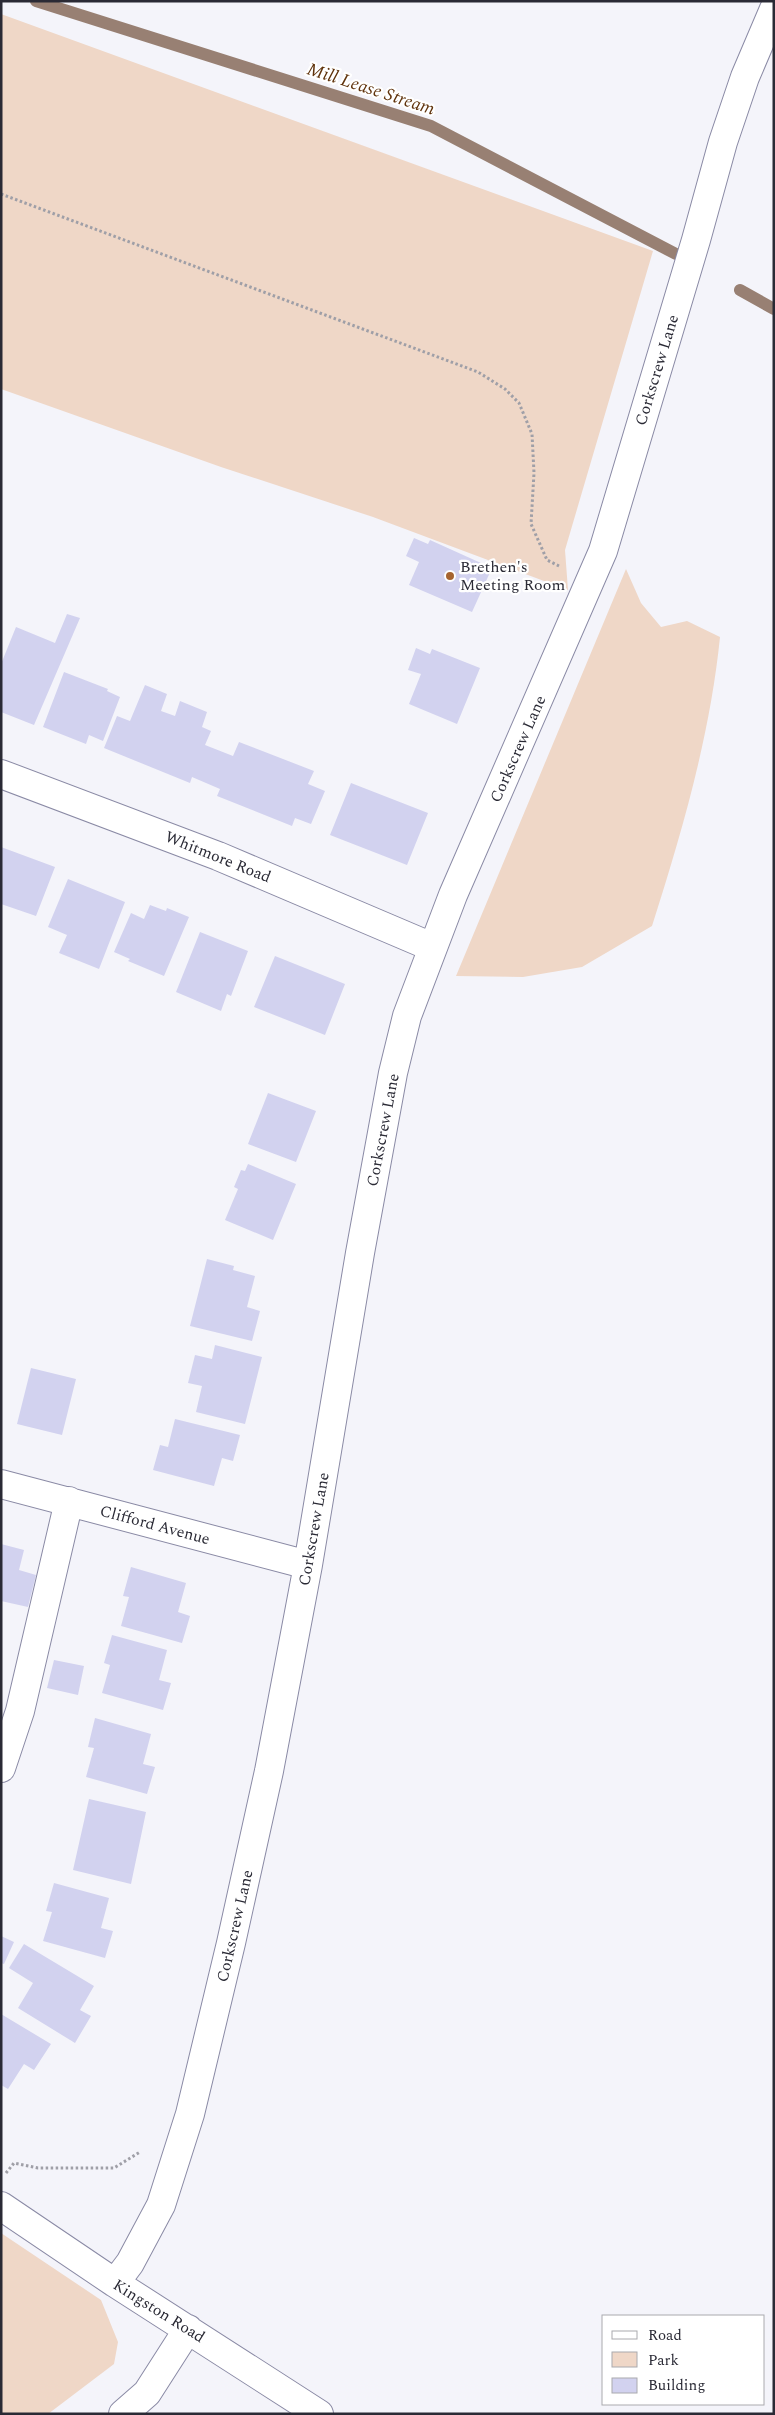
<svg xmlns="http://www.w3.org/2000/svg" width="775" height="2415" font-family="Spectral,serif">
<rect width="100%" height="100%" fill="#f4f4fa"/>
<path fill="#efd7c7" d="M1,14L653,251L565,550L568,590L373,517L221,467L1,389Z
M626,569L641,603L661,627L687,621L720,637C710,736 682,832 652,926L582,967L523,977L456,976Z
M1,2233L101,2300L118,2342L114,2364L48,2414H1Z"/>
<g fill="none" stroke-linecap="round" stroke-linejoin="round">
<path stroke="#988073" stroke-width="12" d="M36,1L431,126L676,254
M740,290L774,309"/>
</g>
<path fill="#d2d2ef" d="M414,538L428,544L430,540L492,568L472,612L409,585L419,562L406,556Z
M67,614L80,618L34,725L1,712V664L16,627L55,643Z
M416,648L430,654L432,649L480,668L457,724L409,704L421,674L408,670Z
M64,672L108,689L107,691L120,697L103,741L89,735L86,744L43,727Z
M145,685L167,694L161,711L175,716L180,701L207,712L202,727L211,731L205,745L233,756L239,742L314,771L308,784L325,791L311,824L295,818L292,826L217,796L220,789L192,777L190,783L104,748L117,716L130,721Z
M351,783L428,813L407,865L330,835Z
M1,847L55,867L36,916L1,904Z
M68,879L125,902L99,969L59,953L67,935L48,927Z
M150,905L166,911L167,908L189,917L164,976L128,961L130,959L114,952L131,913L144,919Z
M200,932L248,951L231,996L227,994L221,1011L176,992Z
M275,956L345,984L325,1035L254,1007Z
M268,1093L316,1111L296,1162L248,1144Z
M248,1164L296,1184L273,1240L225,1220L238,1189L234,1187L241,1170L245,1171Z
M207,1259L234,1266L233,1270L255,1276L247,1307L260,1311L252,1341L190,1326Z
M215,1345L262,1357L245,1424L196,1412L202,1386L188,1383L195,1355L212,1359Z
M31,1368L76,1379L62,1435L17,1424Z
M175,1419L240,1435L233,1461L222,1458L214,1486L153,1470L160,1445L168,1447Z
M1,1544L24,1550L19,1570L36,1575L28,1607L1,1601Z
M131,1567L186,1583L178,1612L190,1616L182,1643L121,1626L129,1597L123,1596Z
M112,1635L167,1650L159,1680L171,1683L163,1710L102,1693L110,1665L104,1663Z
M54,1660L84,1666L78,1695L47,1688Z
M95,1718L151,1734L143,1764L155,1767L147,1794L86,1777L94,1748L88,1747Z
M89,1799L146,1812L131,1884L73,1870Z
M54,1883L109,1898L101,1928L113,1931L105,1958L43,1941L52,1912L46,1911Z
M1,1936L14,1942L4,1964L1,1963Z
M24,1944L94,1986L80,2010L91,2016L75,2043L18,2008L33,1983L9,1968Z
M1,2014L51,2044L34,2070L24,2064L8,2089L1,2085Z"/>
<g fill="none" stroke-linecap="round" stroke-linejoin="round">
<g stroke="#8a8aa5" stroke-width="30">
<path id="minor" d="M1,774L218,856L432,947
M1,1484L308,1565
M1,1768L20,1711L69,1501
M1,2206L115,2283L319,2414
M115,2283L130,2263L161,2205L190,2114L231,1943L269,1771L308,1565L360,1253L393,1073L407,1016L453,895L603,551L696,240L723,142L745,77L774,9
M123,2414L147,2393L188,2329"/>
</g>
<path stroke="#9f9fa7" stroke-width="3" stroke-dasharray="2.5 2.5" stroke-linecap="butt" d="M1,194L478,372L505,389L519,403L532,434L534,473L531,524L547,560L559,566
M6,2173L14,2163L38,2168H114L140,2152"/>
<use href="#minor" stroke="#fff" stroke-width="28"/>
</g>
<circle fill="#a66430" stroke="#fff" stroke-width="2" cx="450" cy="576" r="5"/>
<g text-anchor="middle" dominant-baseline="central" stroke-width="4.5" stroke-linejoin="round" paint-order="stroke">
<g font-size="16" fill="#2a2a35" stroke="#fff">
<text transform="translate(657 370) rotate(-73)">Corkscrew Lane</text>
<text transform="translate(518 749) rotate(-66)">Corkscrew Lane</text>
<text transform="translate(218 857) rotate(22)">Whitmore Road</text>
<text transform="translate(383 1130) rotate(-79)">Corkscrew Lane</text>
<text transform="translate(155 1525) rotate(15)">Clifford Avenue</text>
<text transform="translate(314 1529) rotate(-80)">Corkscrew Lane</text>
<text transform="translate(235 1926) rotate(-77)">Corkscrew Lane</text>
<text transform="translate(159 2311) rotate(32)">Kingston Road</text>
</g>
<g font-size="16" fill="#2a2a35" stroke="#fff" text-anchor="start">
<text x="460" y="567">Brethen's<tspan x="460" dy="18">Meeting Room</tspan></text>
</g>
<g font-size="18" font-style="italic" fill="#5f320b" stroke="#fff">
<text transform="translate(371 89) rotate(18)">Mill Lease Stream</text>
</g>
</g>
<rect width="775" height="2415" fill="none" stroke="#2a2a35" stroke-width="5"/>
<rect x="602" y="2315" width="162" height="90" fill="#ffffff" stroke="#aaaaae"/>
<rect x="612" y="2331" width="25" height="8" fill="#ffffff" stroke="#aaaaae"/>
<text x="648" y="2340" font-size="15" fill="#2a2a35">Road</text>
<rect x="612" y="2352" width="25" height="15" fill="#efd7c7" stroke="#aaaaae"/>
<text x="648" y="2365" font-size="15" fill="#2a2a35">Park</text>
<rect x="612" y="2378" width="25" height="15" fill="#d2d2ef" stroke="#aaaaae"/>
<text x="648" y="2390" font-size="15" fill="#2a2a35">Building</text>
</svg>
